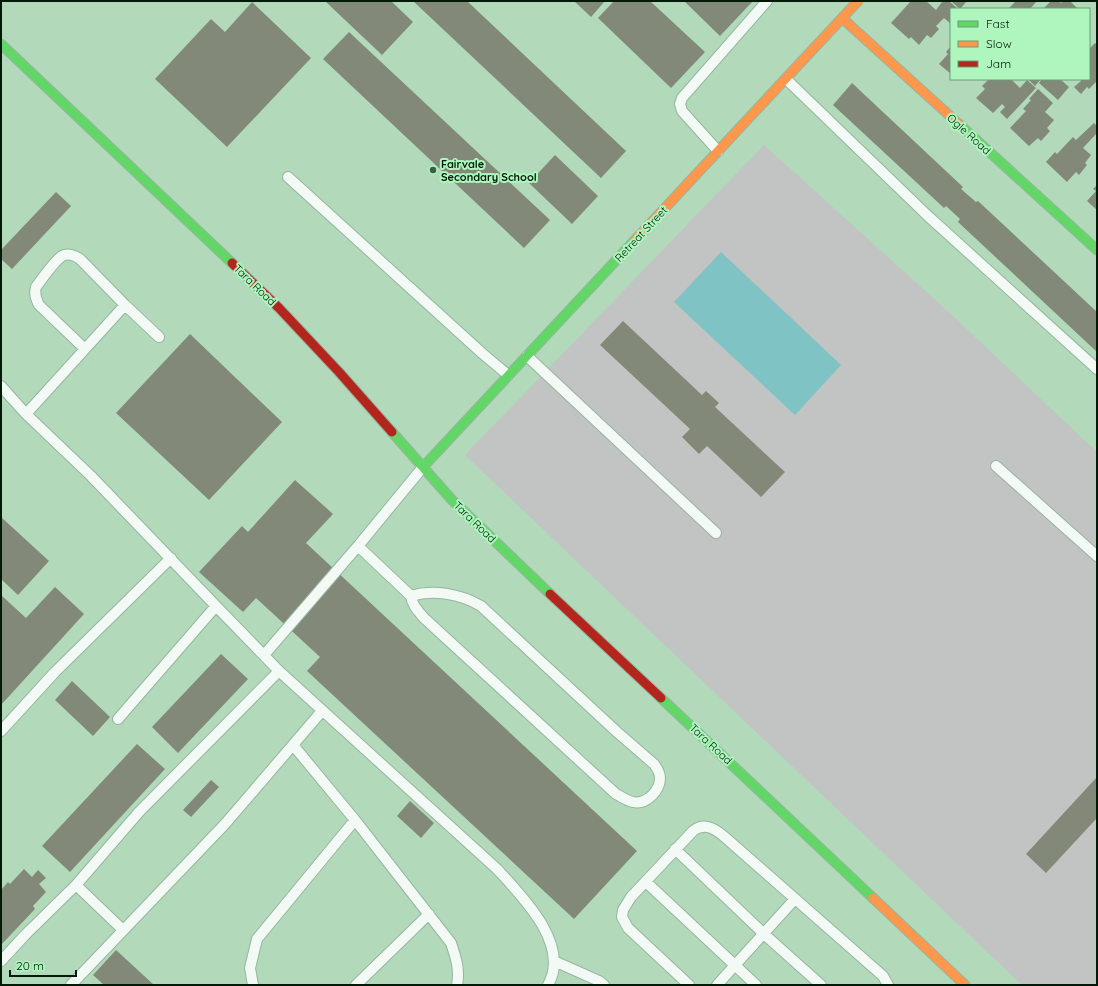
<svg xmlns="http://www.w3.org/2000/svg" width="1098" height="986" font-family="Quicksand,sans-serif">
<rect width="100%" height="100%" fill="#b1d9ba"/>
<path fill="#c2c3c3" d="M764,145L941,305L1097,452V985H1022L465,455Z"/>
<path fill="#7fc3c4" d="M721,252L841,365L795,415L674,302Z"/>
<path fill="#828979" d="M325,1H391L413,22L382,55Z
M413,1H467L626,151L601,178Z
M574,1H605L591,17Z
M614,1H650L705,52L671,88L598,18Z
M684,1H753L720,36Z
M911,1H926L936,10L942,2L941,1H949L958,9H951V24L944,18L936,26L939,29L931,38L927,35L919,45L911,37L909,39L891,23Z
M953,1H967L960,9L952,2Z
M1014,1H1037L1030,9H1008L1015,2Z
M1051,1H1059L1061,3L1063,1H1070L1078,9H1043Z
M252,2L311,58L227,147L155,79L211,19L225,32Z
M349,32L550,220L524,248L323,59Z
M1095,43L1097,45V81L1089,89L1087,87L1081,94L1074,87L1081,81L1080,79H1089V49Z
M951,46V74L939,64L948,54L946,52Z
M989,79H1011L1020,88L1027,80L1036,88L1007,119L1000,112L1005,107L1002,104L993,113L976,98L985,89L982,86Z
M1028,79H1041L1035,86Z
M1042,79H1060L1069,87L1058,100L1039,83Z
M852,83L963,187L961,189L976,202L978,201L1097,312V352L958,222L960,219L946,206L944,208L833,105Z
M1038,89L1053,103L1045,112L1054,120L1047,128L1050,131L1041,141L1038,138L1029,146L1010,128L1026,111L1023,109L1031,100L1029,99Z
M1094,123L1097,126V133L1083,148L1091,155L1085,163L1087,165L1079,175L1076,172L1067,182L1046,162L1055,152L1057,154L1073,137L1076,140Z
M555,155L598,196L572,224L529,183Z
M1097,185V210L1087,201L1096,191L1093,189Z
M56,192L71,206L12,269L1,259V250Z
M623,321L702,395L706,391L719,403L715,407L785,472L761,497L707,446L699,454L682,437L690,429L600,345Z
M190,334L282,422L209,500L116,413Z
M295,480L333,514L306,543L637,851L574,919L307,671L320,657L256,598L243,612L199,572L242,526L248,532Z
M1,517L49,561L18,595L1,579Z
M55,587L84,614L1,705V595L26,618Z
M221,654L248,679L178,753L152,727Z
M72,681L110,717L93,736L55,700Z
M137,744L165,769L70,872L42,846Z
M1097,777V818L1046,873L1026,854Z
M211,780L219,787L191,817L183,810Z
M410,801L434,823L421,838L397,816Z
M24,869L32,877L38,870L46,878L39,884L46,892L33,906L35,909L1,945V890L8,882L10,884Z
M116,950L154,985H104L93,975Z"/>
<g fill="none" stroke-linecap="round" stroke-linejoin="round">
<g stroke="#96b69e" stroke-width="12">
<path id="lane" d="M786,79L928,216L1097,369
M718,151L682,111L680,104L682,98L767,1
M288,177L483,354L508,375
M85,349L39,305C36,299 34,294 36,287C41,280 56,260 62,256C67,253 75,255 80,259L125,305L159,337
M527,356L716,533
M1,386L26,414L91,476L216,606L279,671L497,869C522,896 571,945 548,985
M26,414L125,305
M996,466L1097,556
M358,546L411,596C412,605 418,611 424,618L616,794C622,797 627,801 633,802C646,805 660,791 660,778C660,773 657,768 654,764L617,732L481,606C461,594 433,589 411,596
M264,655L358,546L423,467
M118,719L216,606
M1,731L55,672L171,558
M293,745L355,820L451,943C456,958 460,970 457,985
M675,849L764,934L821,985
M646,882L756,985
M76,885L123,930
M1,961L26,934L76,885L139,812L279,671
M554,961L599,981L604,985
M71,985L225,824L322,711
M253,985L250,968L257,939L355,820
M356,985L429,914
M689,985L628,928L622,917L623,910L631,897L693,831C705,821 717,830 727,839L883,976L888,985
M717,985L795,899"/>
</g>
<g stroke="#96b69e" stroke-width="11">
<path id="fast" d="M1,44L232,263
M961,126L1097,250
M392,432L452,500L550,594
M423,467L636,239
M661,698L873,898"/>
</g>
<g stroke="#96b69e" stroke-width="11">
<path id="slow" d="M842,18L961,126
M636,239L858,1
M873,898L965,985"/>
</g>
<g stroke="#96b69e" stroke-width="11">
<path id="jam" d="M232,263L279,308L339,372L392,432
M550,594L661,698"/>
</g>
<use href="#lane" stroke="#f3f9f5" stroke-width="10"/>
<use href="#fast" stroke="#63d668" stroke-width="9"/>
<use href="#slow" stroke="#ff974d" stroke-width="9"/>
<use href="#jam" stroke="#b3261e" stroke-width="9"/>
</g>
<circle fill="#3e5d46" stroke="#aef6be" stroke-width="1.5" cx="433" cy="170" r="4"/>
<g text-anchor="middle" dominant-baseline="central" stroke-width="4" stroke-linejoin="round" paint-order="stroke">
<g font-size="11" fill="#001a07" stroke="#aef6be">
<text transform="translate(969 134) rotate(42)">Ogle Road</text>
<text transform="translate(641 234) rotate(-47)">Retreat Street</text>
<text transform="translate(255 285) rotate(44)">Tara Road</text>
<text transform="translate(475 522) rotate(44)">Tara Road</text>
<text transform="translate(711 744) rotate(43)">Tara Road</text>
</g>
<g font-size="11" font-weight="bold" fill="#001a07" stroke="#aef6be" text-anchor="start">
<text x="441" y="164">Fairvale<tspan x="441" dy="13">Secondary School</tspan></text>
</g>
</g>
<rect width="1098" height="986" fill="none" stroke="#001a07" stroke-width="4"/>
<rect x="950" y="8" width="140" height="72" fill="#aef6be" stroke="#689e75"/>
<rect x="958" y="21" width="20" height="6" fill="#63d668" stroke="#689e75"/>
<text x="986" y="28" font-size="12" fill="#001a07">Fast</text>
<rect x="958" y="41" width="20" height="6" fill="#ff974d" stroke="#689e75"/>
<text x="986" y="48" font-size="12" fill="#001a07">Slow</text>
<rect x="958" y="61" width="20" height="6" fill="#b3261e" stroke="#689e75"/>
<text x="986" y="68" font-size="12" fill="#001a07">Jam</text>
<path d="M10 970v6h66v-6" fill="none" stroke="#001a07" stroke-width="2"/>
<text x="16" y="970" font-size="12" fill="#001a07" stroke="#aef6be" stroke-width="3" paint-order="stroke">20 m</text>
</svg>
